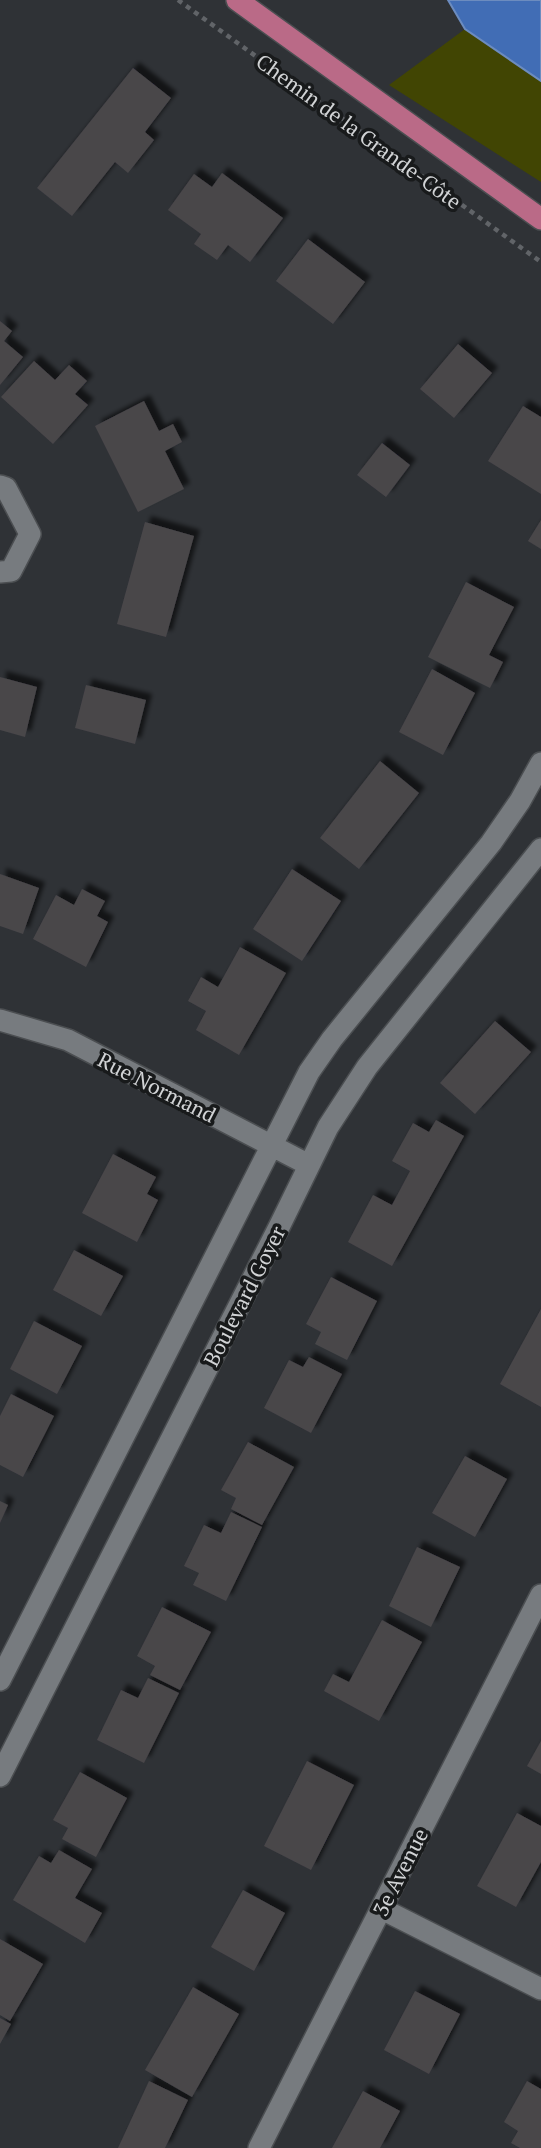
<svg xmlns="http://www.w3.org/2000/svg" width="541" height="2148" font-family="'PT Serif',serif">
<defs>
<filter id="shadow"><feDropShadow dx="6" dy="-6" stdDeviation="2" flood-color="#0009"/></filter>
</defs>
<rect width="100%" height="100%" fill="#2f3236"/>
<path fill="#414503" d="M465,29L541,81V182L389,85Z"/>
<path fill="#416db5" stroke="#6c8cbf" stroke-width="2" d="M448,0H541V81L465,29Z"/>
<path fill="#49464a" filter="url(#shadow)" d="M133,68L171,98L145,132L154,140L128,173L115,162L72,216L37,188Z
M222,173L283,218L250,262L228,245L217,260L194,244L201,234L168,210L194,174L212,187Z
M308,239L365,282L333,324L276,281Z
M0,321L12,331L4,341L23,357L0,385Z
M458,344L492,373L454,418L420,389Z
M34,361L55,380L69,365L87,381L75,394L88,405L53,444L1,397Z
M144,401L159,431L173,424L182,442L165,451L184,489L138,512L95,426Z
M523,406L541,417V494L488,461Z
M382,443L410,465L386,497L357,475Z
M541,520V549L528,541Z
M145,522L194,536L166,637L117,624Z
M466,582L514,607L489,655L503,662L490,688L428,657Z
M432,669L475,693L443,755L399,732Z
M0,677L37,687L25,737L0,730Z
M86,685L146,700L135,744L75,728Z
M380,761L419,793L359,869L320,838Z
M292,869L341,901L302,961L253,929Z
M0,874L39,888L23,934L0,926Z
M82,889L105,901L97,916L108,922L86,967L33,939L56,895L74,905Z
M240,947L286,973L239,1055L196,1030L206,1011L188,1001L201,977L218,987Z
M495,1021L531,1052L475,1114L440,1083Z
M436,1120L464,1136L392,1266L348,1242L373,1195L392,1205L410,1171L392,1161L413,1123L429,1132Z
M113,1154L156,1177L147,1194L158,1200L137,1242L82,1213Z
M74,1250L123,1276L101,1316L53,1290Z
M331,1277L377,1301L347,1360L315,1344L321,1332L306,1324Z
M541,1309V1407L500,1384Z
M34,1321L82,1346L57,1394L10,1369Z
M309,1357L342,1374L311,1433L264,1408L289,1360L303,1367Z
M11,1394L54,1416L23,1477L0,1465V1416Z
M248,1442L294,1467L262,1525L231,1509L236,1498L221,1490Z
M465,1456L507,1479L475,1537L432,1513Z
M0,1501L8,1505L0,1523Z
M231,1512L262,1527L226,1601L193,1585L199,1573L184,1566L204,1525L221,1533Z
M417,1547L460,1567L431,1627L389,1606Z
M162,1607L211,1632L180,1690L150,1675L155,1666L137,1656Z
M382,1620L422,1642L379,1721L324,1691L333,1674L349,1682Z
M148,1678L179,1693L144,1763L97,1740L121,1690L138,1698Z
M541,1741V1774L527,1766Z
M307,1761L354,1785L311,1870L264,1846Z
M80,1772L127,1798L96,1857L62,1839L68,1828L53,1820Z
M517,1813L541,1826V1862L516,1907L477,1886Z
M59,1850L92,1869L75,1898L102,1913L85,1943L13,1900L39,1856L51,1863Z
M243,1890L285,1913L254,1971L211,1947Z
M0,1939L43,1964L10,2021L0,2015Z
M193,1987L239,2014L192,2097L145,2070Z
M415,1991L460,2014L429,2074L384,2050Z
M0,2018L11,2024L0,2044Z
M149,2081L188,2100L165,2148H118Z
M527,2081L541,2089V2148H520L511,2143L518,2131L504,2122Z
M363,2091L400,2111L380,2148H332Z"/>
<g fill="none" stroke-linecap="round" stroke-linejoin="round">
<g stroke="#4b4e51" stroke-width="24">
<path id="minor" d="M0,486L6,488L30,534L11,571L0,572
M0,1020L68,1040L309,1165
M0,1680L309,1072L332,1039L491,843L520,801L541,763
M0,1776L280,1225L328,1127L367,1067L541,849
M382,1909L541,1989
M259,2148L541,1595"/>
</g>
<g stroke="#4b4e51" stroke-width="24">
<path id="major" d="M237,0L541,219"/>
</g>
<path stroke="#616468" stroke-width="4.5" stroke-dasharray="5 5" stroke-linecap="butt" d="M178,0L541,262"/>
<use href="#minor" stroke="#777b7f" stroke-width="21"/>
<use href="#major" stroke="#ba6a87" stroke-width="21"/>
</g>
<g text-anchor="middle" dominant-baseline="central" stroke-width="7" stroke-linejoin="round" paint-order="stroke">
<g font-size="21" fill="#d1d3d5" stroke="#181a1b">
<text transform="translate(359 131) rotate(36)">Chemin de la Grande-Côte</text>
<text transform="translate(157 1087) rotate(27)">Rue Normand</text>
<text transform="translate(244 1296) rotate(-63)">Boulevard Goyer</text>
<text transform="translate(400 1872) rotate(-63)">3e Avenue</text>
</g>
</g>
</svg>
